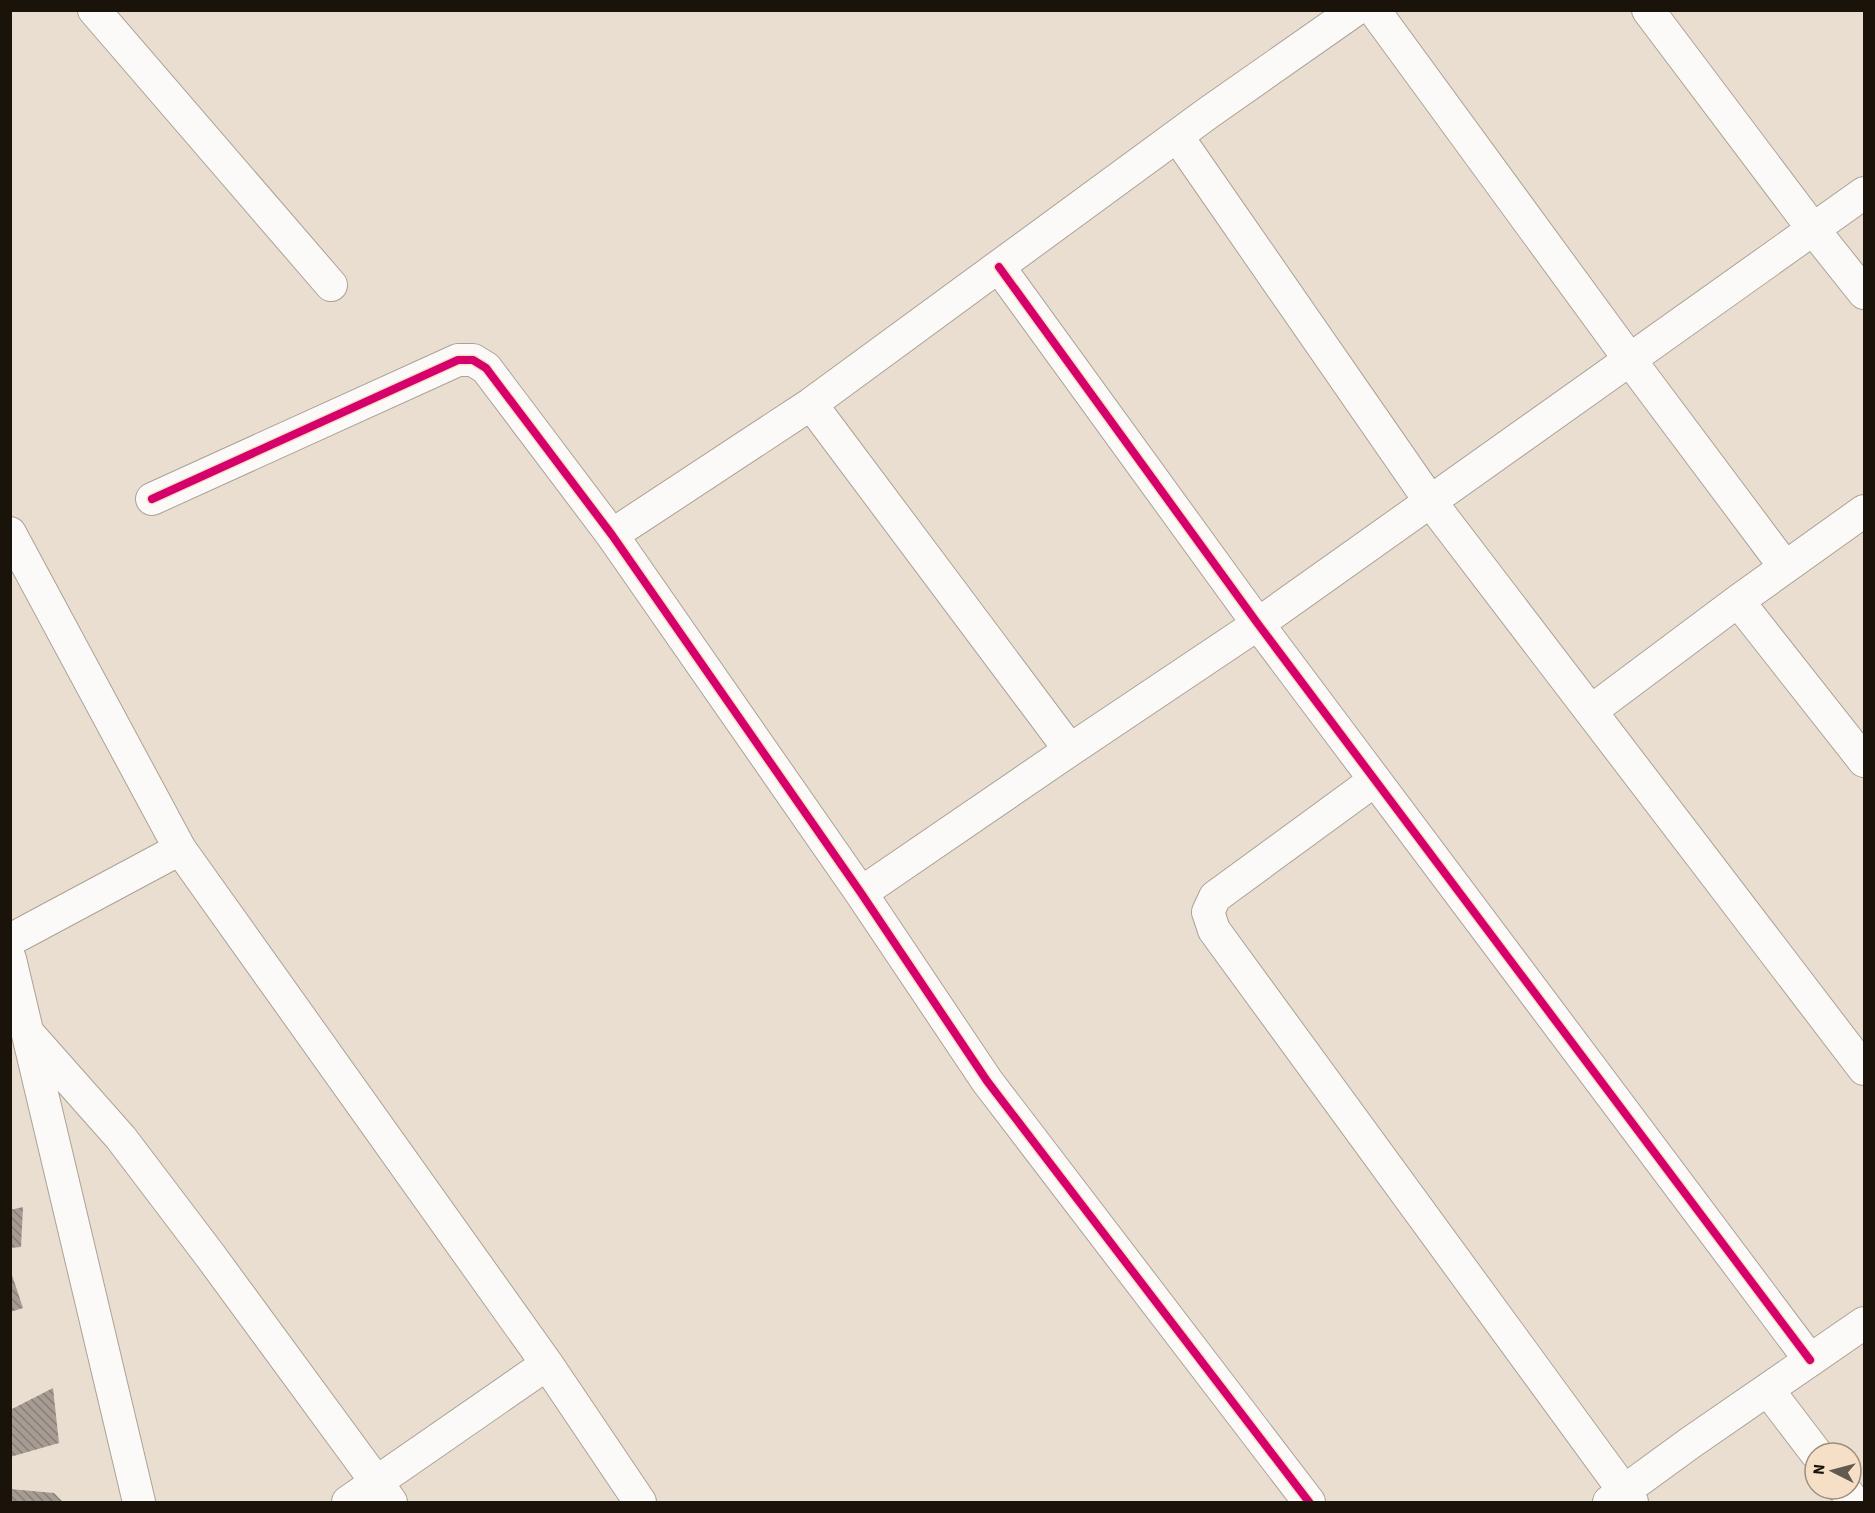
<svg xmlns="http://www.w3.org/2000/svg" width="1875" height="1513" font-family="'Source Sans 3',sans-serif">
<defs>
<pattern id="building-back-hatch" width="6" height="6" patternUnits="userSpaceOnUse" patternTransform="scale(1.5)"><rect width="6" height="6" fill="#a79c93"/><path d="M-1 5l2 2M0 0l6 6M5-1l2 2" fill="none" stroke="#877e76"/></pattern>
</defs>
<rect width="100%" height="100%" fill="#eaded0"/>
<path fill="url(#building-back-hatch)" d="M23,1207L21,1247L10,1248V1210Z
M10,1269L23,1308L10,1312Z
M53,1388L59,1443L10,1457V1410Z
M10,1489L54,1493L63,1502H10Z"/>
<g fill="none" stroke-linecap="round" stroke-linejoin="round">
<g stroke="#aba297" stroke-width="34">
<path id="minor" d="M94,10L331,285
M1374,10L1630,360L1785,567
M1648,10L1813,229L1864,293
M1177,136L1430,501L1864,1069
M999,267L1258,624L1810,1360
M811,404L1070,750
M152,499L458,360H473L486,368L612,535L861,893L987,1081L1309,1502
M10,533L180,849L547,1364L640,1502
M612,535L811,404L1208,113L1355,10
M1738,601L1864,511
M1591,711L1738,601L1864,761
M1375,780L1215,897L1208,912L1214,930L1632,1502
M861,893L1070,750L1258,624L1864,193
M10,940L180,849
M10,959L139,1502
M28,1033L121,1138L209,1254L391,1502
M1768,1390L1816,1453
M1844,1489L1854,1502
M348,1502L547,1364
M1609,1502L1690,1443L1864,1323"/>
</g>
<use href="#minor" stroke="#fcfaf8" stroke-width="32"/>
<g stroke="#f5dfc6" stroke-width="11">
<path id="cycleway" d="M999,267L1258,624L1810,1360
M152,499L458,360H473L486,368L612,535L861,893L987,1081L1309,1502"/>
</g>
<use href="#cycleway" stroke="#d6006c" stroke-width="8"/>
</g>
<rect width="1875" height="1513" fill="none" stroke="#1a130a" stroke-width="24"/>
<g transform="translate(1833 1471) rotate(276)"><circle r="28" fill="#f5dfc6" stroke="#9d8d7b" stroke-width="1.5"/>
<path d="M0-4.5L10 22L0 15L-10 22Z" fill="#635a4f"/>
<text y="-9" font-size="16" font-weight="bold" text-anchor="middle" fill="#1a130a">N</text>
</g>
</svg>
